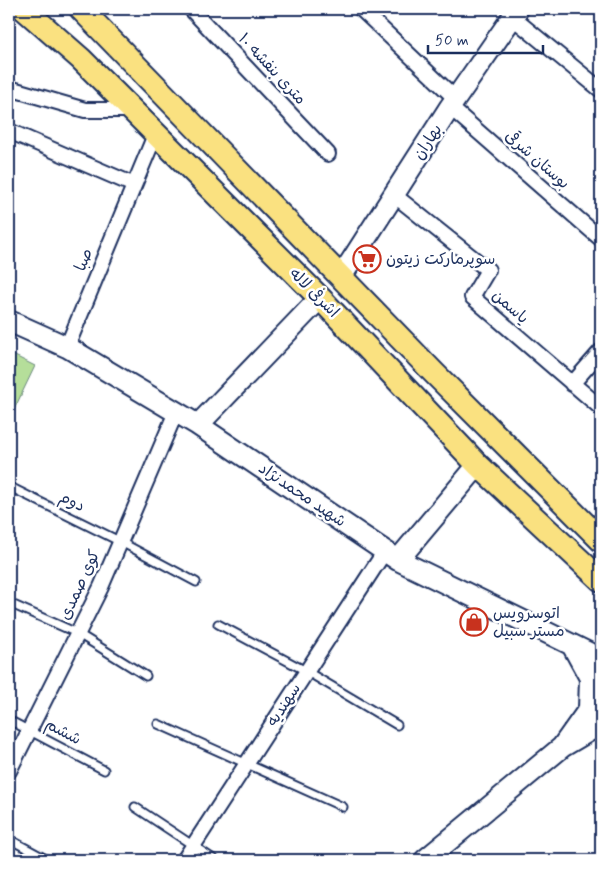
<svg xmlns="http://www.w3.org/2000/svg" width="610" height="869" font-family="Mynerve,'Playpen Sans Arabic',sans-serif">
<rect width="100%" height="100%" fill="#fff"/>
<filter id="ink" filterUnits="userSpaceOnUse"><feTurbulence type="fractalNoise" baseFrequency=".02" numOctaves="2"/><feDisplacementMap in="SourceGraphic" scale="10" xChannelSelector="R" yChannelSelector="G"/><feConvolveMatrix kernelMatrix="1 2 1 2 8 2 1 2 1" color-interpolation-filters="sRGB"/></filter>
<g filter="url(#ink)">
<path fill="#b5de9a" stroke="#68867c" d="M9,353L35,366L9,420Z"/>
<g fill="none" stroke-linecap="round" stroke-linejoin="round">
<g stroke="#1b2f5e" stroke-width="11">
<path id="lane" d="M12,488L119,541L196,582
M9,603L77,633L146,676
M218,624L306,671L397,725
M9,720L104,770
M158,724L343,807
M135,807L215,860
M9,839L48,860"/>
</g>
<g stroke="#1b2f5e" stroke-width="18">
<path id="street" d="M191,9L328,154
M361,9L456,99
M512,17L601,90
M9,88L85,110H132
M450,107L601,239
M9,131L134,185
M394,195L488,270L472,297L601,408
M67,347L155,135
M572,384L601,351
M9,771L101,587L176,412
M184,860L385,551"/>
</g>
<g stroke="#1b2f5e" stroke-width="24">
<path id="secondary" d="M341,277L450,107L518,9
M9,321L67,347L198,425L398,560L601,659
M198,425L320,298
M398,560L478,465
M572,645L590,678L589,709L562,747L601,724
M425,860L562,747"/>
</g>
<g stroke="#1b2f5e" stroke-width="26">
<path id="primary" d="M24,9L81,59L320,298L478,465L601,580
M81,9L434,373L601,540"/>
</g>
<use href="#lane" stroke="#fff" stroke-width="7"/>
<use href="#street" stroke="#fff" stroke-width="14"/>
<use href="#secondary" stroke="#fff" stroke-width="20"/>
<use href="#primary" stroke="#fae180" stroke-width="22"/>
</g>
</g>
<defs>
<g id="supermarket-ring" transform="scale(1.4375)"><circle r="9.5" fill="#fff" stroke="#c8321e" stroke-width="1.5"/><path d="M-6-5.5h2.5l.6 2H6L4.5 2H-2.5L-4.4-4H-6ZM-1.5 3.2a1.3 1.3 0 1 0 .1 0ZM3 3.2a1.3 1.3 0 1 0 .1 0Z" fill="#c8321e"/></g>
<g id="shop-ring" transform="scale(1.4375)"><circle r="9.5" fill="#fff" stroke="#c8321e" stroke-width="1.5"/><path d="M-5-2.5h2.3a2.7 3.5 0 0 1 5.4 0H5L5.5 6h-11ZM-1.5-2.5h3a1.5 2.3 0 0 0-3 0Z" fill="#c8321e"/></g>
</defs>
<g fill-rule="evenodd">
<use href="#supermarket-ring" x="367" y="259"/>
<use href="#shop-ring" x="474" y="622"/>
</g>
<g text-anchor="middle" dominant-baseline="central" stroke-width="5" stroke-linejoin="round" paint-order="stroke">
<g font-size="16" fill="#1b2f5e" stroke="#fff">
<text transform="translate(272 69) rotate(47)">۱۰ متری بنفشه</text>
<text transform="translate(428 142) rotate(-57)">بهاران</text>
<text transform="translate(537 160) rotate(41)">بوستان شرقی</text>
<text transform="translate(84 260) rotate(-67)">صبا</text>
<text transform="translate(314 293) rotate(45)">اشرفی لاله</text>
<text transform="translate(510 307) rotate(41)">یاسمن</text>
<text transform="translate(302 495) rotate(34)">شهید محمدنژاد</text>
<text transform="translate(72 502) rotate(26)">دوم</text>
<text transform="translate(80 585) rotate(-65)">کوی صمدی</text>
<text transform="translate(284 705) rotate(-57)">سهندیه</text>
<text transform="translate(63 732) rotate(28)">ششم</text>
</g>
<g font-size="16" fill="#1b2f5e" stroke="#fff" text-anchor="start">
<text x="386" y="259">سوپرمارکت زیتون</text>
<text x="493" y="613">اتوسرویس<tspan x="493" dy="18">مستر سبیل</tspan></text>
</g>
</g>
<rect width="610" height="869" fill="none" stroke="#fff" stroke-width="30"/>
<rect x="15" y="15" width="580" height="839" fill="none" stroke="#1b2f5e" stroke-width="2" filter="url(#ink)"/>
<path d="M428 45v8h115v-8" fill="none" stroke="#1b2f5e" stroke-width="2.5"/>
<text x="435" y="45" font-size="15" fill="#1b2f5e" stroke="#ffffff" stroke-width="4" paint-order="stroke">50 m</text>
</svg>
